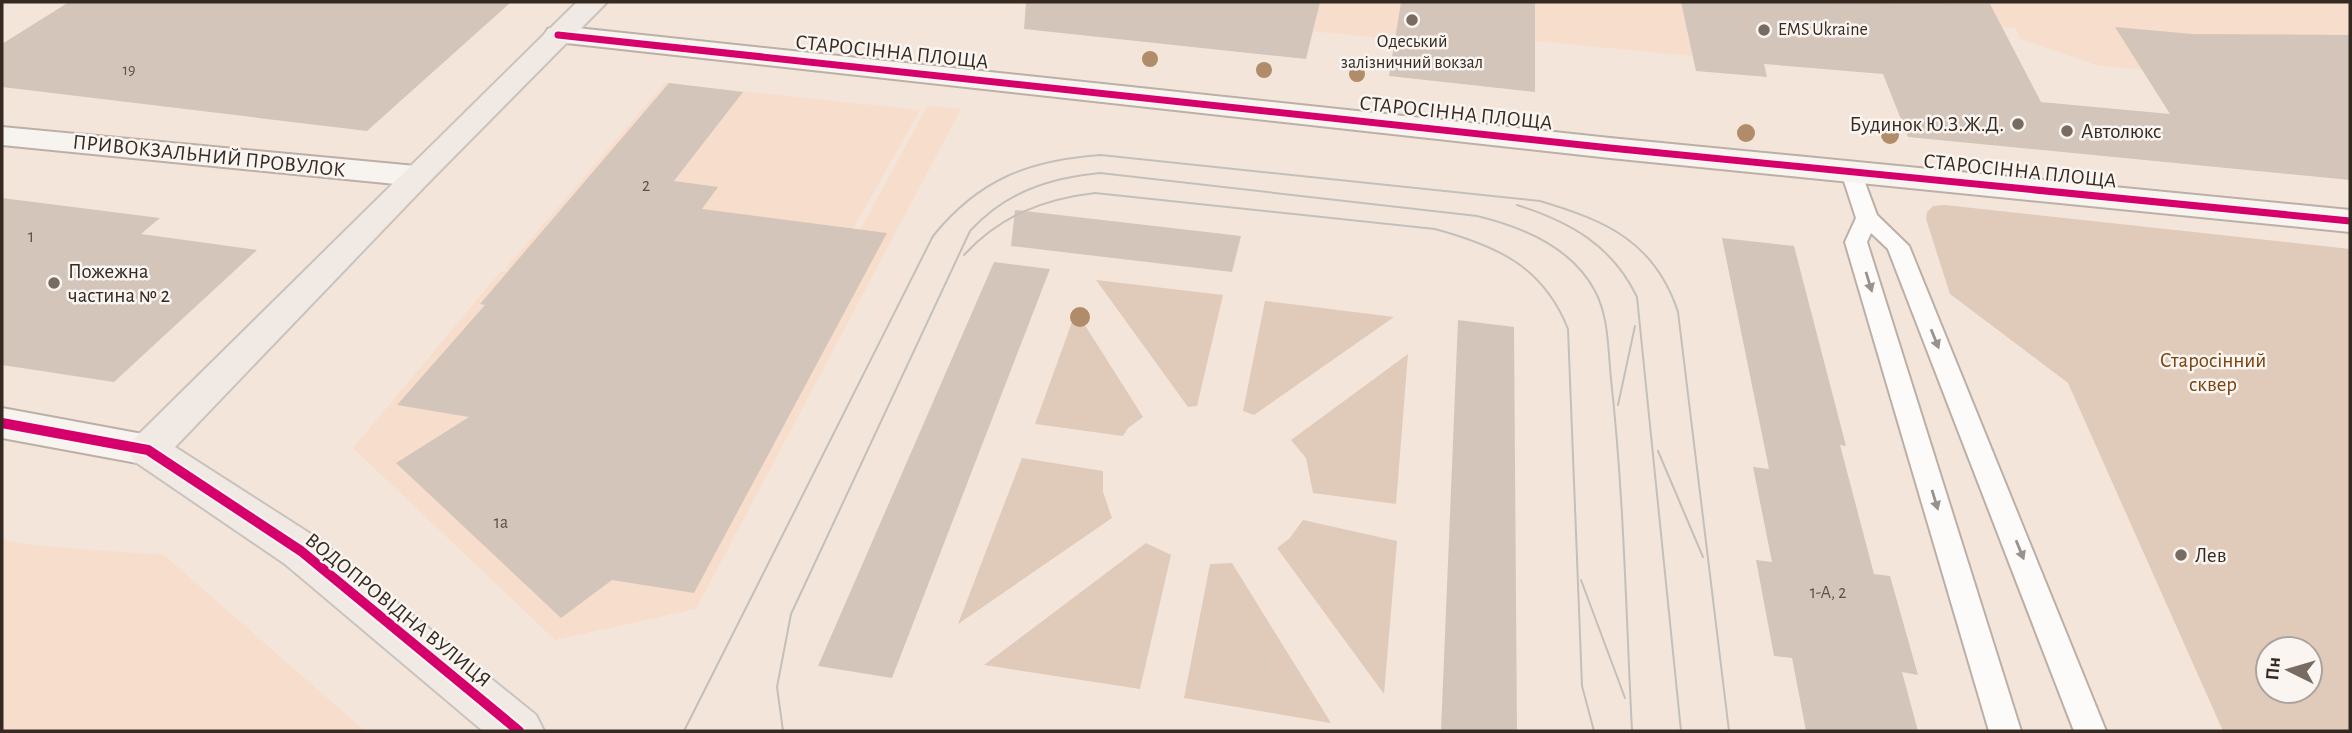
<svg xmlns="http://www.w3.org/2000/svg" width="2352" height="733" font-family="'Alegreya Sans',sans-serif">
<rect width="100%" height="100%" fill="#f4e5da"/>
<path fill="#f7ddcb" d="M1009,2H2350V87H2239L2221,76L2099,66L2020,39L2015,28L1849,13L1693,56L1535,41L1464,46Z
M665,83L920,110L823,283L830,286L927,106L961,109L696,609L555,640L353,448L501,271L760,309L505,269Z
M2,540L42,546L164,555L365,731H2Z"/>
<path fill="#e0caba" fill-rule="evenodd" d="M1945,205L2350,249V731H2223L2068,383L1950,294L1926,219L1927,212L1933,206ZM2310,649V691H2268V649Z
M1096,280L1223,295L1197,406L1188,407Z
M1265,301L1394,317L1254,415L1243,411Z
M1076,311L1143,417L1128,428L1123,436L1035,424Z
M1408,354L1396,504L1313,493L1306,458L1291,440Z
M1022,458L1103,471V492L1112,518L958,624Z
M1303,520L1397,541L1384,694L1277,548L1289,539Z
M1146,543L1171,555L1140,689L984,665Z
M1232,563L1331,723L1184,698L1210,564Z"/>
<path fill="#d4c5ba" d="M69,2H511L367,131L2,87V44Z
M1026,2H1320L1306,59L1024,29Z
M1401,2H1535V92L1389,76Z
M1681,2L1990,4L2041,102L2170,114L2115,27L2192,34L2350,35V180L1908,137L1883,74L1764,64L1767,77L1696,71Z
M669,83L743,92L674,181L718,187L702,209L887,233L694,593L612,580L561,618L396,463L469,417L397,405L485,305L480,304Z
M2,198L160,218L141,234L257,250L114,382L2,365Z
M1015,210L1241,236L1232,272L1011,246Z
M1722,238L1794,246L1846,446L1840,445L1874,574L1890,576L1918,675L1902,672L1918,731H1806L1792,658L1774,656L1756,560L1772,562L1753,467L1769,469Z
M994,262L1050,269L892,678L818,666Z
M1458,320L1514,327L1517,731H1441Z"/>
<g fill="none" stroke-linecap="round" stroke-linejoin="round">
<g stroke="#bbafa6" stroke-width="4">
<path id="service" d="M1851,166L1861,172L1877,215L1909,246L2106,731H2074L1888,249L1871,233L1867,242L2021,731H1989L1845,242L1856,218L1841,172Z"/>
</g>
<g stroke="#bbafa6" stroke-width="4">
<path id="secondary" d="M558,26L1610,138L2350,210V232L1610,158L548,41L544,35L548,29Z
M2,127L416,166L428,169L432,176L428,183L416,186L2,145Z
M2,408L148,435L162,439L168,450L162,461L148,465L2,438Z"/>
</g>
<g stroke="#cac3bd" stroke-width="4">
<path id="primary" d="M577,2H607L428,183L175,447L317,538L536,715L544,731H483L285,564L134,461L128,450L134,439Z"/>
</g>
<use href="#service" fill="#fdfbf9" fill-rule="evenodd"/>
<use href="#secondary" fill="#f7f3ef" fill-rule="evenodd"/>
<use href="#primary" fill="#f0e9e4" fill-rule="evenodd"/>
<path stroke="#c3bfbb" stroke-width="2" d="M1517,205C1570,222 1612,245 1637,297L1681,731
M964,255C1000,216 1043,199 1095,193L1435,229C1497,246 1543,266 1568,329L1582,686L1594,731
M1618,405L1635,326
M1658,451L1703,557
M1581,580L1625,698
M684,731L933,236C979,179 1029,160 1101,155L1540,201C1607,221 1655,242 1678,312L1729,731
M783,731L777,687L791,614L970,231C1006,192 1049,178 1100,173L1477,216C1523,227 1572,247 1595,291C1609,317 1608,351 1611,379C1624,496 1626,614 1632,731"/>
<g stroke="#fbf5f1" stroke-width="10">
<path id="cycleway-far1" d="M558,35L1610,148L2350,221"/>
</g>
<g stroke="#fbf5f1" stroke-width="14">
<path id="cycleway" d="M2,423L148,450L301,551L519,731"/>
</g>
<use href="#cycleway-far1" stroke="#d6006c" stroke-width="7"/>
<use href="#cycleway" stroke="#d6006c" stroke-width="10"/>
</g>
<g fill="#b18c6a">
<circle cx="1150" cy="59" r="8"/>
<circle cx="1264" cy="70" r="8"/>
<circle cx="1357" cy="74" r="8"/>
<circle cx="1746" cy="133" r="9"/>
<circle cx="1890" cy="135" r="9"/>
<circle cx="1080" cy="317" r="10"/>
</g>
<defs><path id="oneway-solid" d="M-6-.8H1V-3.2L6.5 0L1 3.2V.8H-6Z" transform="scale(1.75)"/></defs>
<g fill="#98928e">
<use href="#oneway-solid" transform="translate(1869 282) rotate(73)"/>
<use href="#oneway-solid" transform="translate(1935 339) rotate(68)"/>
<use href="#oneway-solid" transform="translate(1935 500) rotate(73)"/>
<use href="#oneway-solid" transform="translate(2020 550) rotate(68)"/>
</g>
<g fill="#776b62" stroke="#fbf5f1" stroke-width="2.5">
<circle cx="1412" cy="20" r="7"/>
<circle cx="1764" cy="30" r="7"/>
<circle cx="2018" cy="124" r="7"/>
<circle cx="2067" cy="131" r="7"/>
<circle cx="54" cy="283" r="7"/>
<circle cx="2181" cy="555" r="7"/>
</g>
<g text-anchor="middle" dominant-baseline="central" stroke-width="5" stroke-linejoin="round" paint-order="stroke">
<g font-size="16" fill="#5c5148">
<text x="129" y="70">19</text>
</g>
<g font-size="18" fill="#342a22" stroke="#fbf5f1" text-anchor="start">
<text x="1778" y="30">EMS Ukraine</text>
<text x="1412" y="42" text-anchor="middle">Одеський<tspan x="1412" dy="21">залізничний вокзал</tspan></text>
</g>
<g font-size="18" fill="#5c5148">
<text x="646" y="186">2</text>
<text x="31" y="237">1</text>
<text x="501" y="523">1а</text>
<text x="1828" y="593">1-А, 2</text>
</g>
<g font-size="21" fill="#342a22" stroke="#fbf5f1">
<text transform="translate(892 52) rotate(6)">СТАРОСІННА ПЛОЩА</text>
<text transform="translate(1456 113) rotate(6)">СТАРОСІННА ПЛОЩА</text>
<text transform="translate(209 156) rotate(6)">ПРИВОКЗАЛЬНИЙ ПРОВУЛОК</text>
<text transform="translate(2020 171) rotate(6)">СТАРОСІННА ПЛОЩА</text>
<text transform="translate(398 610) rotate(39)">ВОДОПРОВІДНА ВУЛИЦЯ</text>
</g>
<g font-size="21" fill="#342a22" stroke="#fbf5f1" text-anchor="start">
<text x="2004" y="124" text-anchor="end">Будинок Ю.З.Ж.Д.</text>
<text x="2081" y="131">Автолюкс</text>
<text x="68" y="271">Пожежна<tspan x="68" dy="24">частина № 2</tspan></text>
<text x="2195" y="555">Лев</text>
</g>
<g font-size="21" fill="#7a430f" stroke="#fbf5f1">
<text x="2213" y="360">Старосінний<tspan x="2213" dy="24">сквер</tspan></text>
</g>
</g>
<rect width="2352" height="733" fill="none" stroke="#342a22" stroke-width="7"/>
<g transform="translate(2289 670) rotate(275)"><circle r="33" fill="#fbf5f1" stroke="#aba49e" stroke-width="2"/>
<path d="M0-5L12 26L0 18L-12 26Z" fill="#776b62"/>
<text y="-10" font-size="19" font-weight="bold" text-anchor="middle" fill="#342a22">Пн</text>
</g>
</svg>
